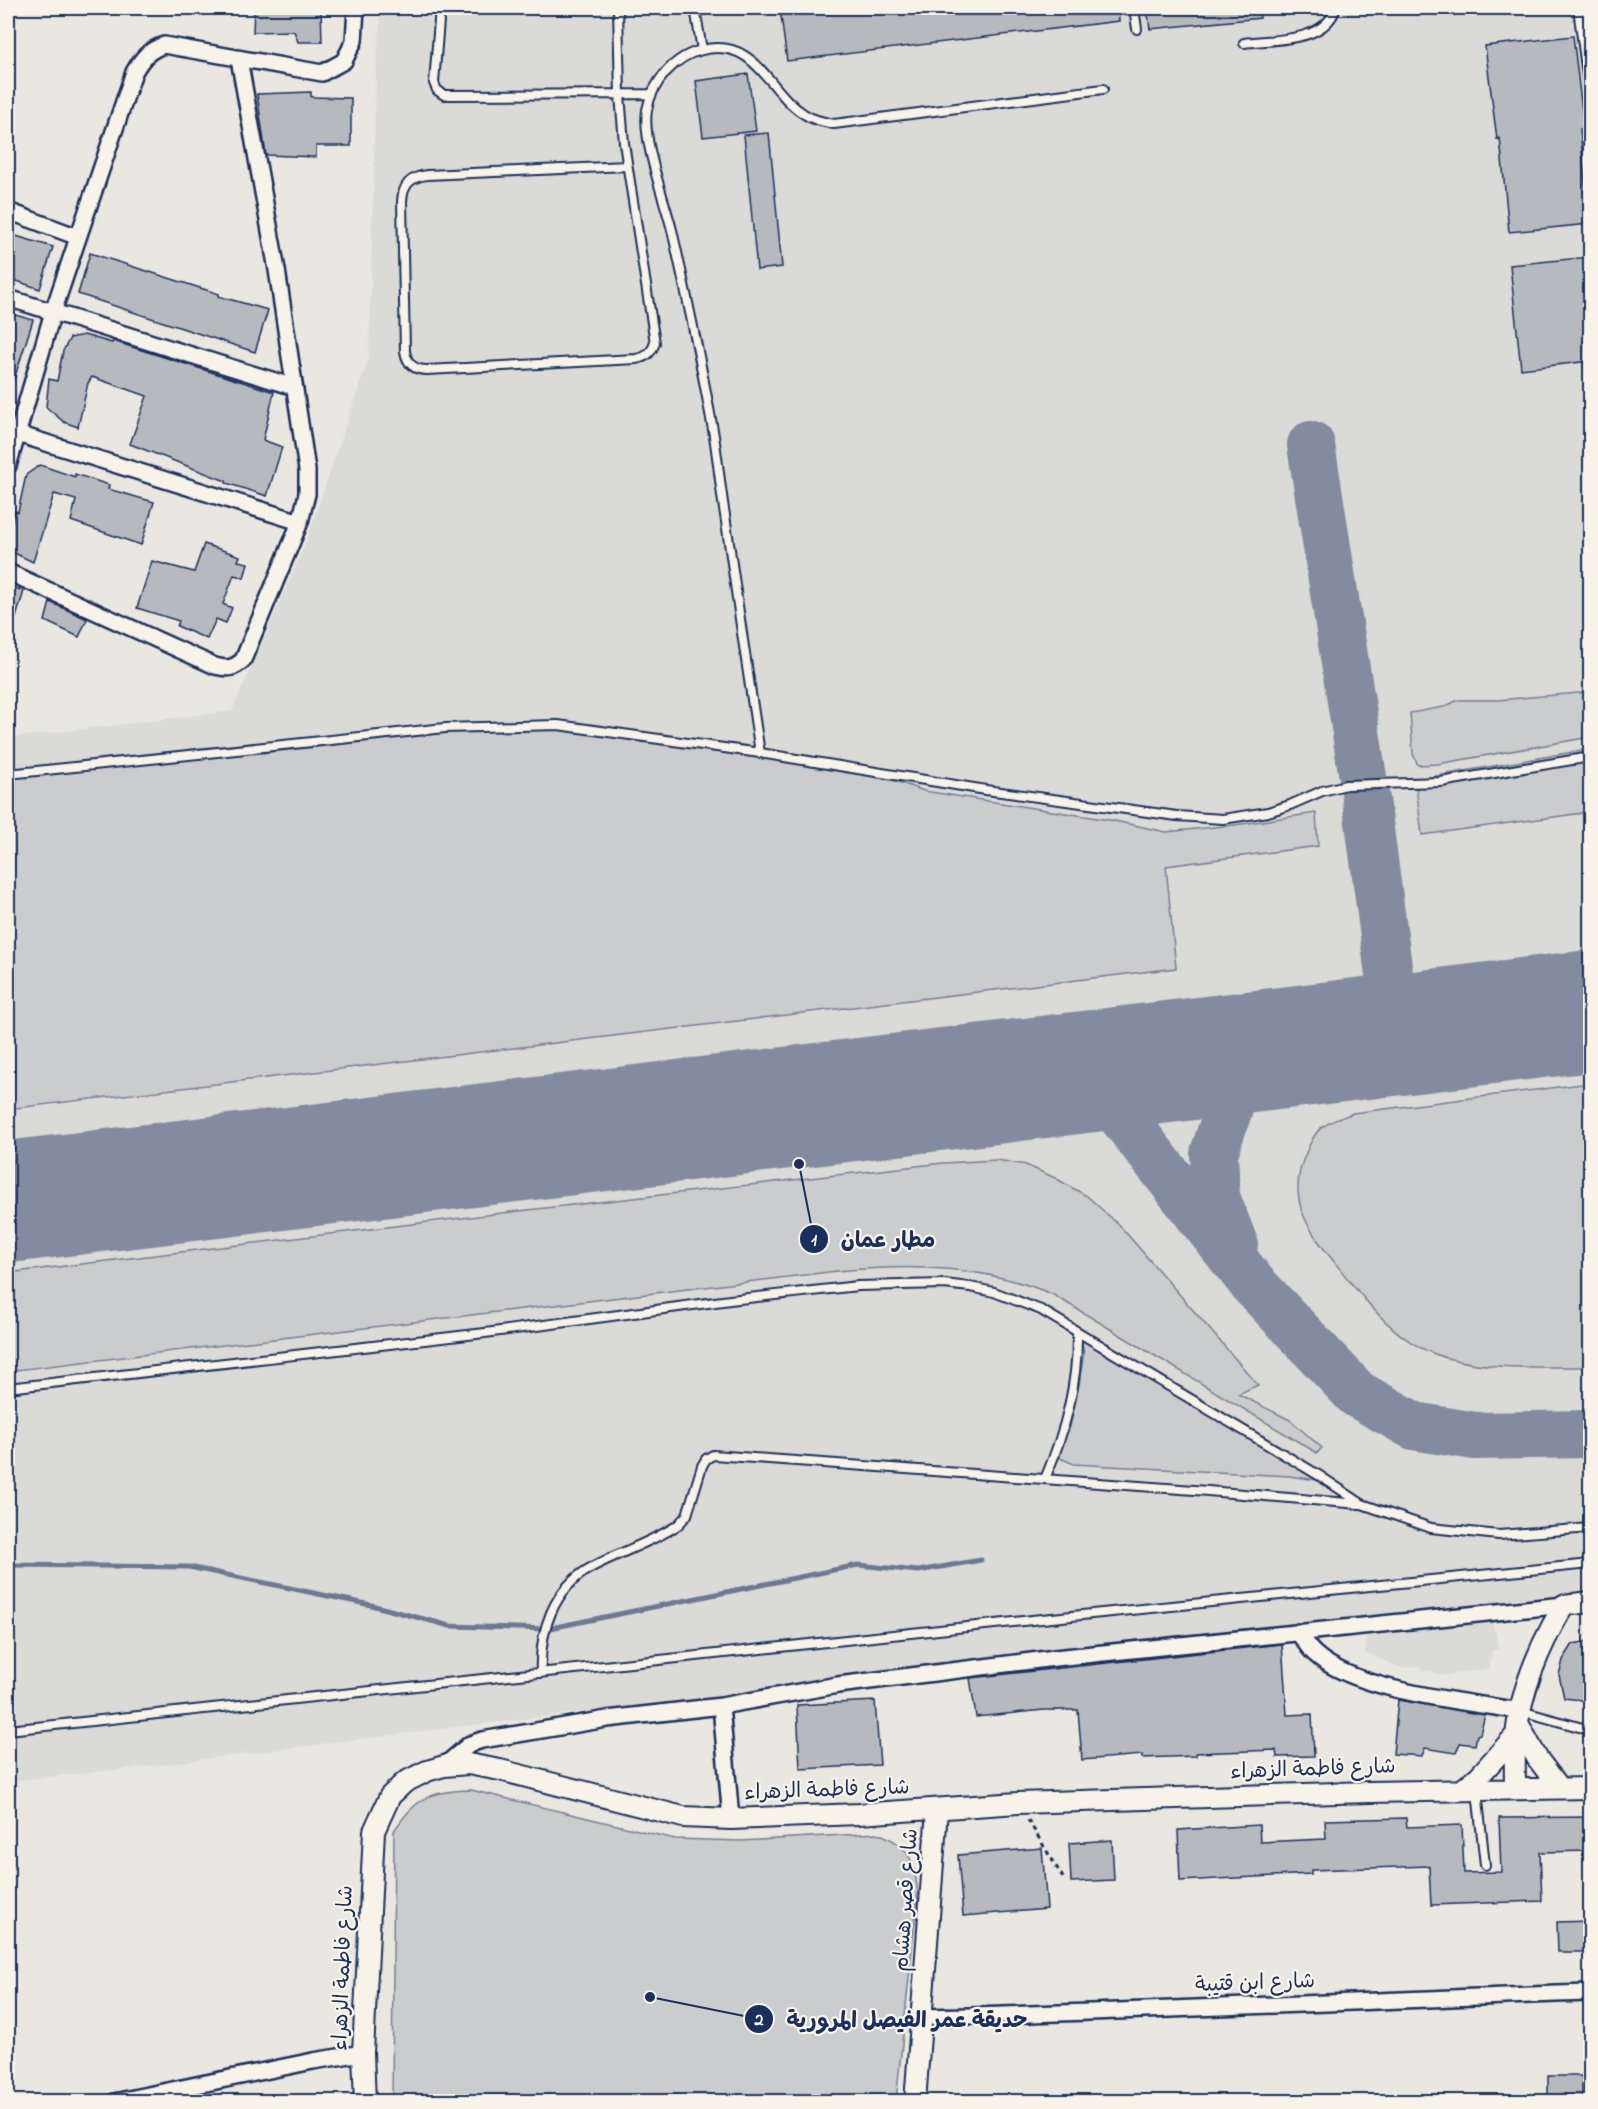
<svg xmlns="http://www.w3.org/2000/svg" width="1598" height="2109" font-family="'Indie Flower','Playpen Sans Arabic',sans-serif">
<rect width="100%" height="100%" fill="#eae7e0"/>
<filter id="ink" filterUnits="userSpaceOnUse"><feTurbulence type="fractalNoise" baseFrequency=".0167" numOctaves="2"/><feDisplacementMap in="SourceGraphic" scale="12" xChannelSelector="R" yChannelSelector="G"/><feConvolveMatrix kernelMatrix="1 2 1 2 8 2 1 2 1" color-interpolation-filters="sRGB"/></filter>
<g filter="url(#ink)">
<path fill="#dadad6" d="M381,8H1590V1591L424,1731L134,1768L8,1781V738L232,711L306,542L369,358L376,73Z
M1492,1619L1499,1649L1492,1650L1489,1669L1444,1675L1430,1671H1423L1420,1666L1402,1668L1365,1653L1368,1632Z"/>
<path fill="#cbcccd" stroke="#737e96" stroke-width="1.5" d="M1590,692V737L1438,764L1418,765L1413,754L1410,713L1444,707L1458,700H1497Z
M530,721L587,727L875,774L924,791L1110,820L1166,832L1235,825L1316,813L1318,846L1166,866L1176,968L8,1109V773C76,759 147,756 216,749C321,739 425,729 530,721Z
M1590,749V812L1422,835L1416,786L1419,779Z
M1590,1083V1367C1539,1366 1481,1372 1432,1353C1396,1339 1371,1307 1347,1278C1316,1238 1282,1206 1306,1153C1310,1144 1315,1131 1324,1126C1332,1120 1344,1117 1353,1113Z
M997,1160L1026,1165L1055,1178L1087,1196L1120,1226L1258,1385L1238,1394L1290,1420L1322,1448L1317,1453L1052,1294C982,1265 911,1264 837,1271L8,1371V1273L519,1211L943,1163Z
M1083,1334L1102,1342L1339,1483L1289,1476L1074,1464L1060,1458L1062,1445L1070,1427L1079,1385L1084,1353L1082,1344Z
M471,1790L675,1839L741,1841L877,1833C910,1845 913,1859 918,1892L896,2101H392L394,1831C416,1797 431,1791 471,1790Z"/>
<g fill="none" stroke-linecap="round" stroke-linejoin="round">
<path stroke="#6d7892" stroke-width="5" d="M8,1565L189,1567L371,1605L450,1626L546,1629L858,1565L918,1571L981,1560"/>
<path stroke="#828b9f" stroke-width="48" d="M1311,445L1364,784L1397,1035
M1087,1072L1253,1284L1357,1394L1414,1426L1475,1436L1590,1434
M1234,1244L1216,1197L1214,1153L1232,1099L1264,1051"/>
<path stroke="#828b9f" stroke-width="122" d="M8,1202L1590,1011"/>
</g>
<path fill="#b6babf" stroke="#1b2f5e" stroke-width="1.5" d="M254,8H321L322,42H298L294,31L253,32Z
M780,8H1118L1119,21L787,61Z
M1147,8H1259L1260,18L1150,29Z
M1573,36L1584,128L1580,129L1589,224L1509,232L1500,138L1497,139L1485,46Z
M748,74L756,131L703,137L696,81Z
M311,92V97L351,98V146H316V157L266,155L257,94Z
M769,133L782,267L757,270L744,135Z
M16,236L53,247L40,289L8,278V266Z
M90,253L219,294L218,296L268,310L255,352L78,294Z
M1590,257V361L1521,369L1510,265Z
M8,313L33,320L11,389H8Z
M84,335L112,343L113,341L274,392L263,440L282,447L267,496L226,483V481L130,444L147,396L92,377L88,383L78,427L64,422L46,407L49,379L57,381L63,351L70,338Z
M40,465L75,477V474L109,485L108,489L154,502L141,545L71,521L76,500L54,494L33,562L8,550V535L15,511L18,512L26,475Z
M204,544L240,556L238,561L248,563L244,578L234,575L223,604L232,608L226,623L216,619L207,639L177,626L179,621L137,608L152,561L194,572Z
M8,586L24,591L11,634L8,633Z
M50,602L87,619L79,637L45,621Z
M1590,1641V1701L1564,1698L1559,1675L1563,1660L1573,1644Z
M1282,1644L1287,1715L1312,1714L1314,1756L1277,1757L1276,1750L1196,1753V1756L1142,1758V1755L1082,1760L1078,1710H1044L976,1717L970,1678Z
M1398,1700L1485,1715L1480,1734L1477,1735L1475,1745L1460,1743L1456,1753L1425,1748L1422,1756L1393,1754Z
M875,1701L880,1765L800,1769L797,1705Z
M1590,1817V1851L1540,1852L1542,1901L1431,1905L1429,1866L1311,1870V1874L1180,1881L1178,1830L1259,1825L1260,1842L1326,1839L1325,1820L1406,1818L1407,1827L1462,1825L1464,1873L1501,1872L1499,1818Z
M1112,1840L1114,1880L1071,1882L1069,1843Z
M1042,1848L1047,1909L963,1916L958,1855Z
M1590,1921V1952H1558L1557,1922Z
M1548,2076H1582V2102H1548Z"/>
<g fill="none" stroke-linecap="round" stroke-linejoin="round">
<g stroke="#1b2f5e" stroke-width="12">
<path id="service" d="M440,8L434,83L437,90L444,95L652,94
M618,8L620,95L624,143L655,343C651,353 647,357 636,359L427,370C414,370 407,364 405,351L402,201C403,185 410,177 427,175L627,166
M695,8L702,50
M1134,8L1137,29
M1578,8L1590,98
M1244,43C1275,39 1324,43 1336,8
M760,753C748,674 736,594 725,515C720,487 718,458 713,430C701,363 687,296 672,230C664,198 642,141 647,110C652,82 675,56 702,50C757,37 768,92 804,114C813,120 823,122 834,124L1103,89
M8,774L445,728L558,725L760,753L986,790L1177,816L1223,819L1268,812L1290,805L1322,791L1346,785L1441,782L1590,757
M8,1388L485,1333L730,1300L858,1286L944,1284L970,1287L994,1292L1041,1310L1320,1476L1362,1504L1431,1528L1499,1535L1590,1528
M1045,1479C1065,1431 1078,1384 1077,1332
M541,1673C539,1632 553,1588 592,1567C620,1552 652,1542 678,1525L687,1515L702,1466L706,1459L713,1455L1208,1491L1359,1504
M1521,1711L1590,1730
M8,1730L1032,1620L1590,1564
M1477,1791L1485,1865"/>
</g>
<g stroke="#1b2f5e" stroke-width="20">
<path id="minor" d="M8,211L78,237
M8,298L294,387
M8,431L300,522
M8,466L53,312L134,72C142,58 149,50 164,45L322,73L344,61L354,41L356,8
M8,572L215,666C228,669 233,669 243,660L300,522L307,494V470L277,270L239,59
M1298,1632C1303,1639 1308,1648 1315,1654C1355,1691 1467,1702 1521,1711
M721,1706L731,1819
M444,1766L470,1744L482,1740L607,1719L721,1706L838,1685L1055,1658L1564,1605
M922,2017C1145,2012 1368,2000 1590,1993
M114,2102L313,2061L363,2053"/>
</g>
<g stroke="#1b2f5e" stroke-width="24">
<path id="tertiary" d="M1518,1723L1537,1758L1560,1788
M1515,1788C1515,1771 1514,1753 1516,1736C1521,1688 1540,1645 1564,1605L1590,1602
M1462,1790L1479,1776L1516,1735
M365,2102L363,2053L374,1831L390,1796L405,1782L427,1771L444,1766L468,1764L500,1770L683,1817L731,1819L859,1814L1018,1803L1370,1792L1590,1788
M915,2102L937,1810"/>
</g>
<path stroke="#1b2f5e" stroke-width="3" stroke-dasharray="4.5 4.5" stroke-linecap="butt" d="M1028,1820L1065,1881"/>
<use href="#service" stroke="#f7f3e8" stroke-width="8"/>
<use href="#minor" stroke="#f7f3e8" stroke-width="15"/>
<use href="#tertiary" stroke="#f7f3e8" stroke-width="20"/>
</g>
</g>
<g text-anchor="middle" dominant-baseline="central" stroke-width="4.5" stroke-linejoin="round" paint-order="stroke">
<g font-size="21" fill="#1b2f5e" stroke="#f7f3e8">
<text transform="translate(1313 1770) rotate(-2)">شارع فاطمة الزهراء</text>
<text transform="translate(827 1791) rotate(-2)">شارع فاطمة الزهراء</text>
<text transform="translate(907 1900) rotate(-86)">شارع قصر هشام</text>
<text transform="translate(344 1968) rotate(-88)">شارع فاطمة الزهراء</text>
<text transform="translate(1255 1984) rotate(-2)">شارع ابن قتيبة</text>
</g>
</g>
<path fill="none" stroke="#1b2f5e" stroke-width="2" d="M799 1164L814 1239M650 1997L759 2019"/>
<g fill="#1b2f5e" stroke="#f7f3e8" stroke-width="2">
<circle cx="799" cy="1164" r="6"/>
<circle cx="650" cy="1997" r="6"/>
<circle cx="814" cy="1239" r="15"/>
<circle cx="759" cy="2019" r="15"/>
</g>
<g font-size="18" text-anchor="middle" font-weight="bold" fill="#fff">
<text x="814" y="1245">1</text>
<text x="759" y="2025">2</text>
</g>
<g font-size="22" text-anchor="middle" font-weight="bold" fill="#1b2f5e" stroke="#f7f3e8" stroke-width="4.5" stroke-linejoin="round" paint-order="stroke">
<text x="888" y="1247">مطار عمان</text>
<text x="907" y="2027">حديقة عمر الفيصل المرورية</text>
</g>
<rect width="1598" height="2109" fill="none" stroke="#f7f3e8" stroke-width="30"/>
<rect x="15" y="15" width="1568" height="2079" fill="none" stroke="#1b2f5e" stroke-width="2" filter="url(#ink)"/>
</svg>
